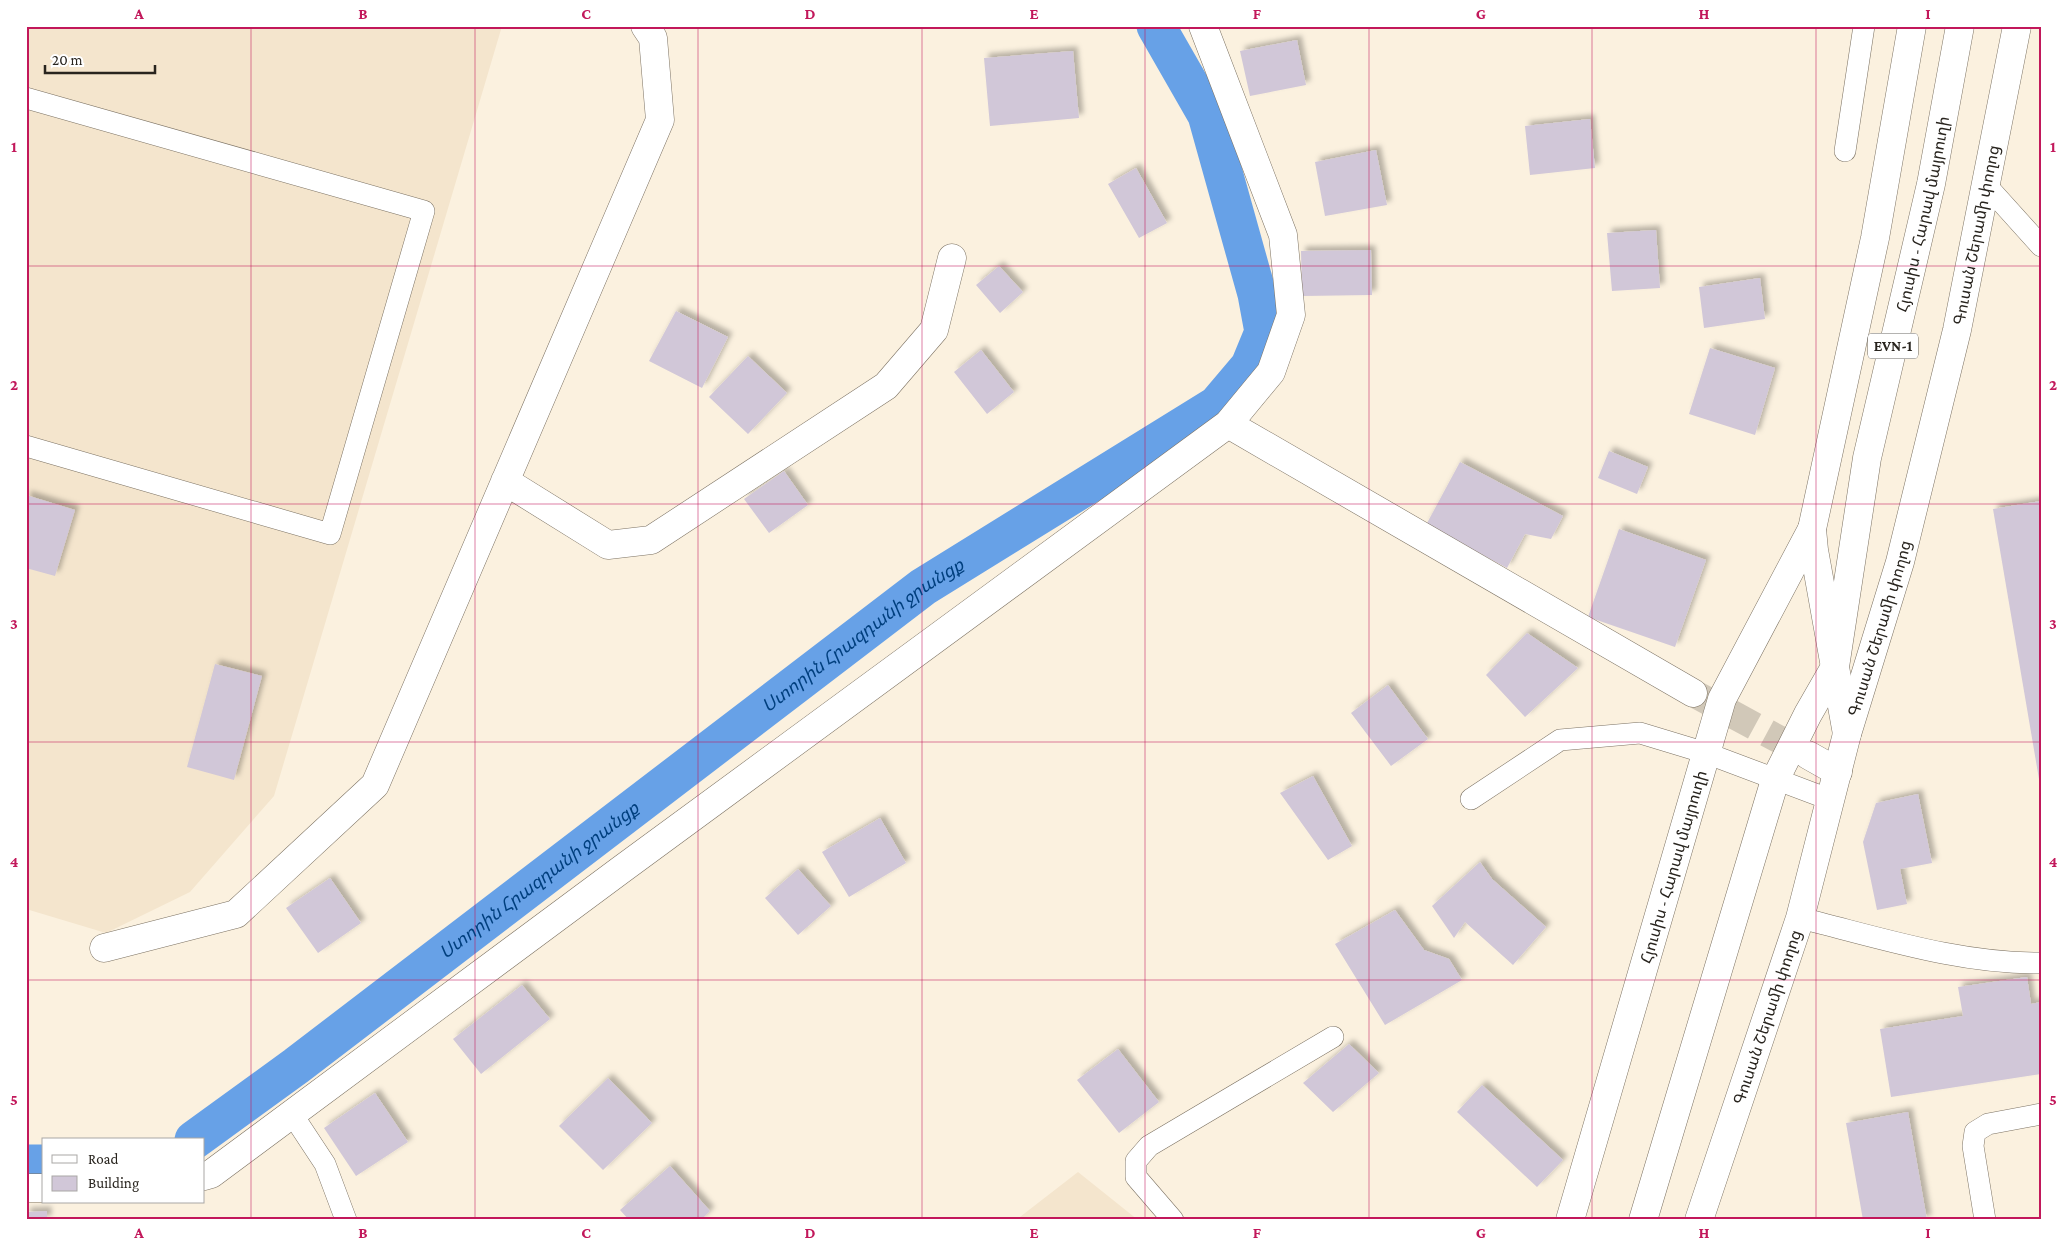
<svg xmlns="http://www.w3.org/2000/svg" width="2067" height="1246" font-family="'Crimson Pro','Noto Sans Armenian',serif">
<defs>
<filter id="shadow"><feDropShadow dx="4.5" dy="-4.5" stdDeviation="2.5" flood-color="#0004"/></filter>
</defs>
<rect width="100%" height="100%" fill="#fbf1df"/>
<path fill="#f4e5cd" d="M26,26H502L274,796L190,892L106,933L26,909Z
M1078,1172L1138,1220H1016Z"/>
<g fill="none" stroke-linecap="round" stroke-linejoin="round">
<g stroke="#67a1e7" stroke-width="39">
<path id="s1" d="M194,1140L296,1066L923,587L1217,405L1250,366L1264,332L1257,294L1207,115L1156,26"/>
<path d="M26,1164H44"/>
</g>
</g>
<path fill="#d1c7d8" filter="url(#shadow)" d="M1297,40L1306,85L1250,96L1240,51Z
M1073,51L1079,118L990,126L984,58Z
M1590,119L1595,168L1530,175L1525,126Z
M1376,150L1387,205L1325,216L1315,162Z
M1136,168L1167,223L1139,238L1108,184Z
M1656,230L1660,288L1612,291L1607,233Z
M1371,250L1372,295L1302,296L1301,251Z
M999,266L1023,292L1000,313L976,285Z
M1760,278L1765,319L1704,328L1699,287Z
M676,311L728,337L702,388L649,361Z
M1710,348L1775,368L1755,435L1689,414Z
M981,350L1014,392L987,414L954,372Z
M748,356L787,393L748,434L709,397Z
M1609,451L1648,467L1637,494L1598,478Z
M1460,462L1563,516L1551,539L1525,534L1507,568L1426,525Z
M784,471L808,505L769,533L744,499Z
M26,495L75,510L55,576L26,568Z
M2041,501V785H2040L1993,509Z
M1619,529L1706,560L1675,647L1588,617Z
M1527,633L1578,668L1525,717L1486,675Z
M215,664L262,676L234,780L187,767Z
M1388,685L1428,739L1391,766L1351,713Z
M1313,776L1352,846L1328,860L1280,793Z
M1918,794L1932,863L1900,869L1907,904L1877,910L1863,842L1876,803Z
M880,818L906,863L849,897L822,852Z
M1480,862L1492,879L1546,927L1513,965L1465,922L1454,938L1432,906Z
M798,869L831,906L798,935L765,898Z
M330,878L361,923L318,953L286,908Z
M1395,910L1424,950L1449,959L1462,980L1385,1025L1335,944Z
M2027,977L2031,1004L2041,1002V1074L1891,1097L1880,1029L1963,1016L1958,987Z
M522,985L550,1019L481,1074L453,1039Z
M1349,1044L1379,1073L1333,1112L1303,1083Z
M1118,1049L1159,1102L1119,1133L1077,1080Z
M608,1078L652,1123L603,1170L559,1126Z
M1482,1085L1563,1160L1537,1187L1457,1112Z
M375,1093L408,1142L356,1176L324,1128Z
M1908,1112L1927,1220H1863L1846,1123Z
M670,1166L710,1211L701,1220H629L620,1210Z
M47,1211V1220H26V1212Z"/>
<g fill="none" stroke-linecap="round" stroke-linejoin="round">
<path stroke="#d1c8b8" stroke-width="28" stroke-dasharray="28 14" stroke-linecap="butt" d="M1693,693L1808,755"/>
<g stroke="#7c7263" stroke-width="22">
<path id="service" d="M26,98L424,211L330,534L26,446
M1845,151L1864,26
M1987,186L2041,246
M1471,799L1560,740L1640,733L1706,753L1831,800
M1800,918C1878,937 1959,964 2041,963
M292,1114L325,1164L346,1220
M1173,1220L1136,1177V1161L1149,1146L1333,1037
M1985,1220L1973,1146L1975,1132L1988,1124L2041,1114"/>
</g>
<g stroke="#7c7263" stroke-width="29">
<path id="minor" d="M1228,424L1693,693
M505,481L608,545L651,540L886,386L934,330L952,258
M1808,755L1838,772
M104,948L236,914L375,785L660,120L653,38L645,26
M204,1176L211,1174L622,869L1228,424L1271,372L1291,315L1283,235L1203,26
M26,1188H44"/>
</g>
<g stroke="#7c7263" stroke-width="29">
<g id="secondary">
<path id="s2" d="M1699,1220L1800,918L1847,734L1900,562L1957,330L2017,26"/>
</g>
</g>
<g stroke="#7c7263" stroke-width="29">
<g id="trunk">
<path d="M1847,734L1814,550L1812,529L1875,238L1912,26"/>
<path id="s3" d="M1570,1220L1722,699L1812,529"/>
<path id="s4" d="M1643,1220L1775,780L1808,714L1835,667L1867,458L1931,184L1960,26"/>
</g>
</g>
<use href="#service" stroke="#fff" stroke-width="21"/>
<use href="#minor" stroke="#fff" stroke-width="28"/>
<use href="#secondary" stroke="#fff" stroke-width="28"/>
<use href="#trunk" stroke="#fff" stroke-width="28"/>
</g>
<path fill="none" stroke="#c2185b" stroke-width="1" stroke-opacity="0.55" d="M251,26V1220M475,26V1220M698,26V1220M922,26V1220M1145,26V1220M1369,26V1220M1592,26V1220M1816,26V1220M26,266H2041M26,504H2041M26,742H2041M26,980H2041"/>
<g text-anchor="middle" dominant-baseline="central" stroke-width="4" stroke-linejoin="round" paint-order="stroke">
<rect fill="#fff" stroke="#686662" stroke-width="1" x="1868" y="333.5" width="50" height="25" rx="4"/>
<g font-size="15" font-weight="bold" fill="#28241e">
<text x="1893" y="346">EVN-1</text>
</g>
<g font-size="16" fill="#28241e" stroke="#fff">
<text stroke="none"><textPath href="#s4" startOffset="1049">Հյուսիս - Հարավ մայրուղի</textPath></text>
<text stroke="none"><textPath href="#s2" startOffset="1024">Գուսան Շերամի փողոց</textPath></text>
<text stroke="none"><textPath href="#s2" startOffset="619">Գուսան Շերամի փողոց</textPath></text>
<text stroke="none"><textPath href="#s3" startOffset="368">Հյուսիս - Հարավ մայրուղի</textPath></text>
<text stroke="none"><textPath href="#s2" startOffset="214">Գուսան Շերամի փողոց</textPath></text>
</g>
<g font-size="18" font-style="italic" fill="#003f7e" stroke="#fff">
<text stroke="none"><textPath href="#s1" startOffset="838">Ստորին Հրազդանի ջրանցք</textPath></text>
<text stroke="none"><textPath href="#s1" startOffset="432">Ստորին Հրազդանի ջրանցք</textPath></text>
</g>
</g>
<rect width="2067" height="1246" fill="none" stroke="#ffffff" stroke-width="55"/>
<rect x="42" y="1138" width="162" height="65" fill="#ffffff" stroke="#a9a7a5"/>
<rect x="52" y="1155" width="25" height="8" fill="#ffffff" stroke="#a9a7a5"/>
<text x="88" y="1164" font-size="15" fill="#28241e">Road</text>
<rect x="52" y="1176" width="25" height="15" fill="#d1c7d8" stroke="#a9a7a5"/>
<text x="88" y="1188" font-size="15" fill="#28241e">Building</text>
<path d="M45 65v8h110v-8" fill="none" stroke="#28241e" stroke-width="2.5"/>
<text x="52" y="65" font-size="15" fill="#28241e" stroke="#ffffff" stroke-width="4" paint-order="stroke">20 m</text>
<rect x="28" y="28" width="2012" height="1190" fill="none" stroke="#c2185b" stroke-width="2"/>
<g font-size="16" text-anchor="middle" font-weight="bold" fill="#c2185b">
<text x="139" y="19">A</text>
<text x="363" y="19">B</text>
<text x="586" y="19">C</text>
<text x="810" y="19">D</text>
<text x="1034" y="19">E</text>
<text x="1257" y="19">F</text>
<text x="1481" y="19">G</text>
<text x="1704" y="19">H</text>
<text x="1928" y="19">I</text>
<text x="14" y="152">1</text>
<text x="2053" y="152">1</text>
<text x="14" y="390">2</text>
<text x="2053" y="390">2</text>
<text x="14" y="629">3</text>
<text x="2053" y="629">3</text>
<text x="14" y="867">4</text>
<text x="2053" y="867">4</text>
<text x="14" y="1105">5</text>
<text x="2053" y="1105">5</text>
<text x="139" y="1238">A</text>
<text x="363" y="1238">B</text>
<text x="586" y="1238">C</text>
<text x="810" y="1238">D</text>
<text x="1034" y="1238">E</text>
<text x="1257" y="1238">F</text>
<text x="1481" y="1238">G</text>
<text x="1704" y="1238">H</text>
<text x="1928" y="1238">I</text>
</g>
</svg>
